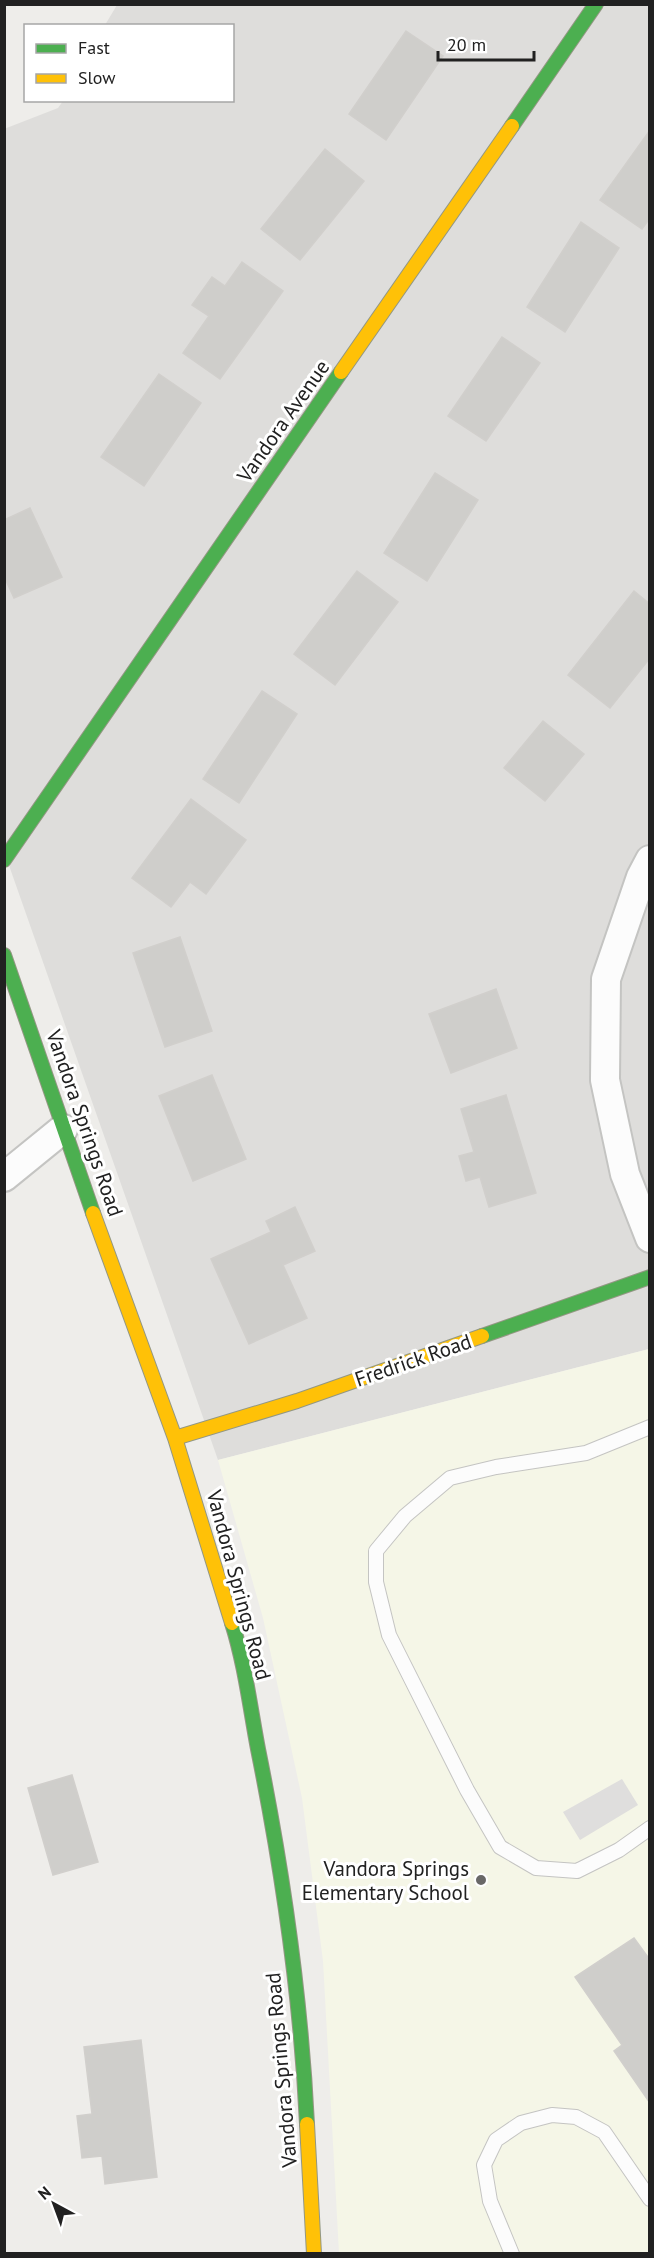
<svg xmlns="http://www.w3.org/2000/svg" width="654" height="2258" font-family="'PT Sans',sans-serif">
<rect width="100%" height="100%" fill="#eeedea"/>
<path fill="#dedddb" d="M117,5H649V1349L218,1460L5,854L4,129L58,108L63,101L232,100V26L105,25Z"/>
<path fill="#f5f6e7" d="M649,1349V2253H339L323,1961L302,1798L263,1618L218,1460Z"/>
<path fill="#dfdedd" d="M622,1779L638,1805L580,1840L563,1812Z"/>
<path fill="#cfcecb" stroke="#d1cfcc" stroke-width="1.5" d="M406,31L443,56L386,140L349,114Z
M650,130V218L642,229L600,200Z
M325,149L364,181L300,260L261,229Z
M581,222L619,248L565,332L527,307Z
M242,262L283,291L220,379L183,353L209,316L192,305L212,277L225,286Z
M502,337L540,363L486,441L448,416Z
M159,374L201,403L144,486L101,457Z
M435,473L478,500L427,581L384,553Z
M30,508L62,577L14,598L4,576V520Z
M357,571L398,602L335,685L294,654Z
M634,591L650,604V658L610,708L568,675Z
M262,691L297,714L239,803L203,779Z
M543,721L584,754L545,801L504,768Z
M191,799L246,840L206,894L190,882L171,907L132,878Z
M180,937L212,1031L165,1047L133,953Z
M496,989L517,1048L451,1073L429,1014Z
M212,1075L246,1159L193,1181L159,1096Z
M506,1095L536,1193L489,1207L480,1177L466,1181L459,1156L474,1152L461,1109Z
M295,1207L315,1251L283,1265L307,1318L249,1344L211,1259L271,1232L266,1221Z
M72,1775L98,1862L53,1875L28,1788Z
M634,1938L650,1960V2103L614,2051L622,2045L575,1977Z
M141,2040L157,2177L105,2184L102,2156L82,2158L77,2116L92,2114L84,2047Z"/>
<g fill="none" stroke-linecap="round" stroke-linejoin="round">
<g stroke="#c4c4c2" stroke-width="16">
<path id="lane" d="M650,1427L586,1453L496,1467L450,1478L405,1516L376,1551V1582L389,1635L467,1790L500,1847L536,1868L577,1871L619,1850L650,1828
M512,2254L490,2201L484,2165L496,2140L521,2123L552,2115L576,2117L604,2132L650,2199"/>
</g>
<g stroke="#c4c4c2" stroke-width="32">
<path id="street" d="M650,860L641,877L606,979L605,1080L625,1174L650,1238
M4,1177L63,1129"/>
</g>
<g stroke="#939783" stroke-width="16">
<path id="fast" d="M512,126L596,4
M4,860L341,372
M4,955L93,1213
M482,1336L650,1277
M232,1623C245,1664 250,1707 258,1749C283,1873 301,1998 307,2124"/>
</g>
<g stroke="#939783" stroke-width="16">
<path id="slow" d="M341,372L512,126
M93,1213L175,1438L232,1623
M175,1438L297,1401L482,1336
M307,2124L314,2254"/>
</g>
<use href="#lane" stroke="#fcfcfc" stroke-width="14"/>
<use href="#street" stroke="#fcfcfc" stroke-width="28"/>
<use href="#fast" stroke="#4caf50" stroke-width="14"/>
<use href="#slow" stroke="#ffc107" stroke-width="14"/>
</g>
<circle fill="#696867" stroke="#fff" stroke-width="2" cx="481" cy="1880" r="6"/>
<g text-anchor="middle" dominant-baseline="central" stroke-width="6" stroke-linejoin="round" paint-order="stroke">
<g font-size="21" fill="#212121" stroke="#fff">
<text transform="translate(283 421) rotate(-55)">Vandora Avenue</text>
<text transform="translate(85 1123) rotate(71)">Vandora Springs Road</text>
<text transform="translate(413 1360) rotate(-19)">Fredrick Road</text>
<text transform="translate(239 1585) rotate(75)">Vandora Springs Road</text>
<text transform="translate(281 2070) rotate(-95)">Vandora Springs Road</text>
</g>
<g font-size="21" fill="#212121" stroke="#fff" text-anchor="end">
<text x="469" y="1868">Vandora Springs<tspan x="469" dy="24">Elementary School</tspan></text>
</g>
</g>
<rect width="654" height="2258" fill="none" stroke="#212121" stroke-width="12"/>
<rect x="24" y="24" width="210" height="78" fill="#ffffff" stroke="#a6a6a6" stroke-width="1.5"/>
<rect x="36" y="44" width="30" height="9" fill="#4caf50" stroke="#a6a6a6" stroke-width="1.5"/>
<text x="78" y="54" font-size="18" fill="#212121">Fast</text>
<rect x="36" y="74" width="30" height="9" fill="#ffc107" stroke="#a6a6a6" stroke-width="1.5"/>
<text x="78" y="84" font-size="18" fill="#212121">Slow</text>
<g transform="translate(54 2204) rotate(319)" stroke="#ffffff" stroke-width="4.5" paint-order="stroke">
<path d="M0-4.5L10 22L0 15L-10 22Z" fill="#212121"/>
<text y="-9" font-size="16" font-weight="bold" text-anchor="middle" fill="#212121">N</text>
</g>
<path d="M438 51v9h96v-9" fill="none" stroke="#212121" stroke-width="3"/>
<text x="447" y="51" font-size="18" fill="#212121" stroke="#ffffff" stroke-width="4.5" paint-order="stroke">20 m</text>
</svg>
